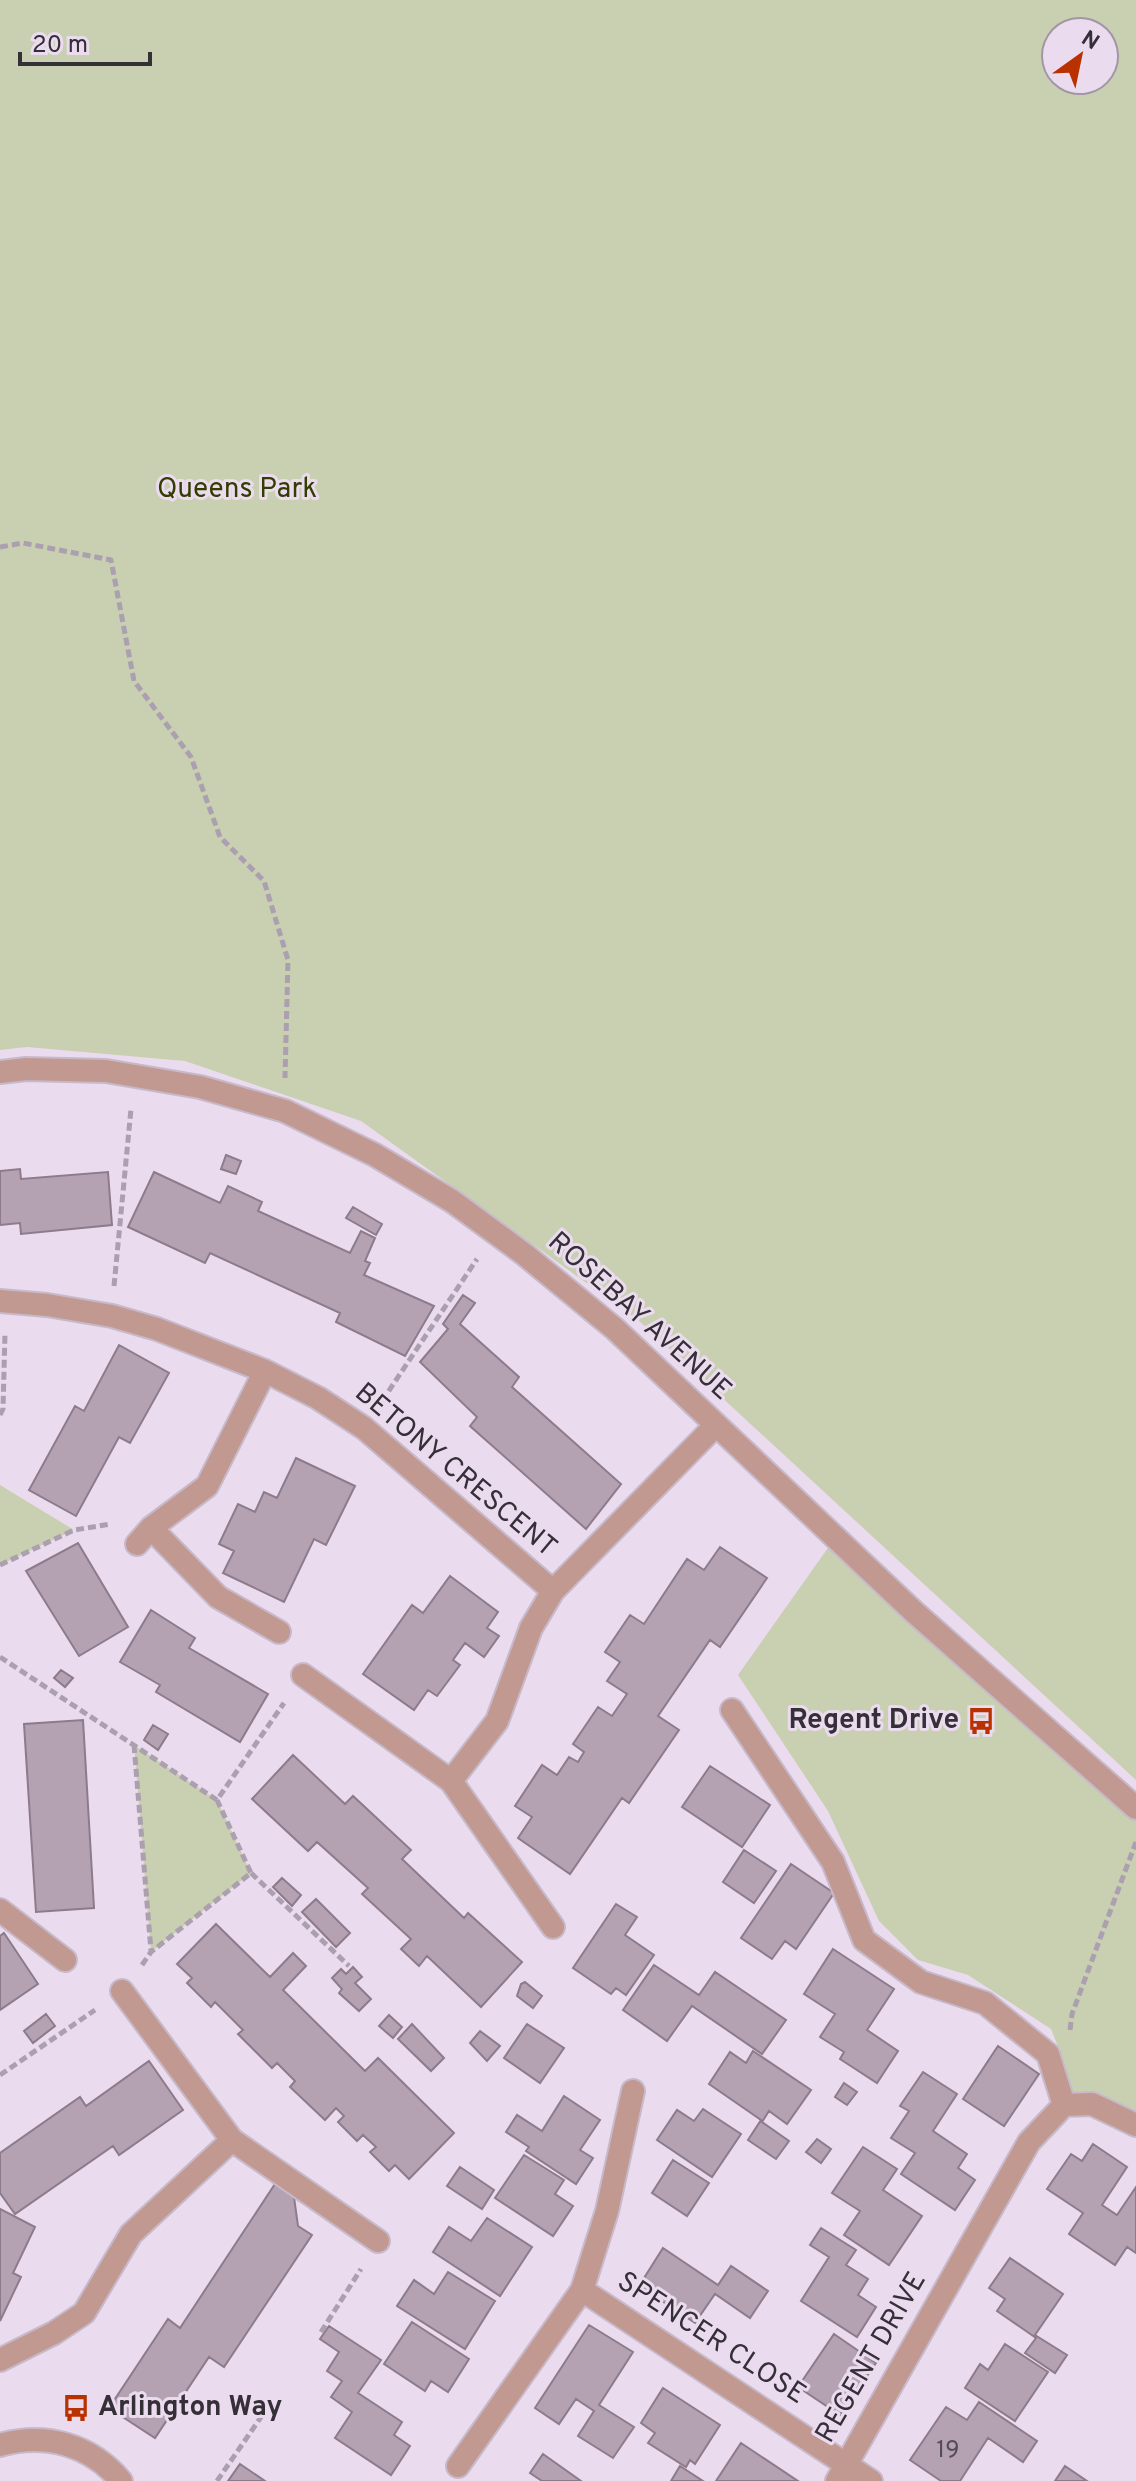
<svg xmlns="http://www.w3.org/2000/svg" width="1136" height="2481" font-family="Overpass,sans-serif">
<rect width="100%" height="100%" fill="#ebdbef"/>
<path fill="#c8d0b1" fill-rule="evenodd" d="M0,0H1136V1780L638,1320L361,1121L185,1061L27,1047L0,1050ZM1056,32H1104V80H1056Z
M0,1485L74,1530L0,1565Z
M835,1538L1136,1808V2125L1064,2105L1065,2064L1051,2029L968,1975L918,1960L879,1921L828,1811L738,1675Z
M134,1745L217,1800L251,1873L151,1952Z"/>
<path fill="#b4a2b3" stroke="#8d7b8b" stroke-width="2" d="M226,1155L241,1161L236,1174L221,1169Z
M20,1169L21,1179L108,1172L112,1225L21,1234L20,1223L0,1225V1171Z
M154,1172L220,1203L228,1186L262,1202L258,1211L350,1253L361,1231L375,1238L365,1261L370,1263L364,1275L434,1306L405,1356L336,1322L340,1313L210,1253L205,1263L128,1227Z
M353,1207L382,1224L376,1235L346,1218Z
M463,1295L475,1303L460,1324L519,1377L512,1387L621,1484L586,1529L470,1426L477,1417L420,1362L448,1329L443,1324Z
M119,1345L169,1373L130,1443L119,1437L76,1516L29,1490L75,1406L84,1411Z
M296,1458L355,1486L326,1545L314,1539L284,1602L223,1573L234,1551L219,1544L238,1504L255,1512L264,1492L277,1498Z
M78,1543L128,1627L79,1656L26,1571Z
M720,1547L767,1578L720,1647L710,1640L658,1716L679,1730L629,1803L622,1798L570,1874L518,1838L532,1817L515,1806L542,1765L557,1775L569,1757L578,1762L584,1752L573,1744L598,1707L612,1716L627,1694L607,1681L620,1662L605,1652L630,1615L644,1624L687,1559L704,1570Z
M450,1576L498,1612L487,1628L499,1636L484,1657L465,1643L453,1660L460,1665L437,1696L428,1690L414,1710L363,1674L412,1605L423,1613Z
M151,1610L195,1638L189,1648L268,1694L240,1742L156,1692L160,1685L120,1662Z
M61,1670L73,1678L65,1687L54,1678Z
M83,1720L94,1908L36,1912L24,1724Z
M153,1725L168,1734L158,1750L144,1740Z
M293,1755L345,1804L353,1796L411,1850L402,1859L464,1918L468,1913L522,1962L481,2007L427,1956L419,1966L401,1949L411,1939L362,1894L368,1888L317,1842L308,1851L252,1799Z
M710,1766L770,1805L742,1847L682,1807Z
M744,1850L776,1871L754,1903L723,1882Z
M791,1864L834,1893L796,1949L785,1941L772,1959L741,1938Z
M282,1878L301,1895L292,1906L273,1887Z
M316,1899L350,1933L336,1947L302,1912Z
M616,1904L637,1917L625,1935L654,1955L626,1995L616,1988L611,1994L573,1968Z
M216,1924L270,1977L293,1953L306,1966L283,1990L365,2071L378,2058L454,2133L409,2179L395,2165L389,2171L370,2152L376,2147L363,2135L357,2141L338,2122L344,2116L336,2108L325,2120L290,2087L295,2081L277,2063L272,2068L238,2034L243,2030L215,2002L211,2007L187,1983L192,1978L177,1964Z
M4,1933L38,1984L0,2010V1936Z
M833,1949L894,1989L867,2030L898,2051L877,2083L840,2059L844,2052L820,2037L835,2014L804,1994Z
M654,1965L699,1995L715,1972L786,2020L762,2054L692,2006L667,2041L623,2010Z
M353,1967L362,1977L355,1983L371,1999L359,2011L339,1993L342,1989L332,1978L341,1969L346,1974Z
M525,1982L542,1996L533,2008L517,1996L521,1984Z
M46,2014L55,2026L33,2043L24,2031Z
M389,2015L402,2027L393,2038L379,2026Z
M412,2024L444,2058L431,2071L398,2039Z
M527,2024L564,2048L540,2083L504,2058Z
M480,2031L500,2046L487,2061L470,2043Z
M998,2046L1039,2074L1004,2126L963,2099Z
M753,2051L811,2090L787,2124L769,2111L762,2122L789,2141L776,2159L748,2140L761,2120L709,2084L730,2052L746,2063Z
M149,2061L183,2110L119,2155L113,2146L15,2214L0,2193V2153L80,2097L86,2106Z
M923,2072L957,2094L933,2131L967,2154L958,2168L975,2180L955,2210L901,2174L915,2153L891,2138L909,2111L900,2106Z
M844,2083L857,2092L847,2105L835,2097Z
M564,2096L600,2120L580,2150L593,2158L576,2184L526,2151L529,2147L506,2132L517,2115L542,2131Z
M703,2109L741,2134L712,2177L657,2140L677,2110L694,2121Z
M817,2139L831,2149L821,2163L806,2152Z
M1093,2144L1127,2167L1102,2205L1117,2215L1136,2187V2253L1127,2247L1115,2265L1069,2234L1083,2213L1047,2189L1071,2154L1082,2161Z
M863,2147L897,2169L883,2190L922,2216L889,2265L844,2235L860,2211L832,2193Z
M524,2155L564,2180L555,2194L573,2206L553,2236L495,2198Z
M673,2160L709,2183L687,2216L652,2193Z
M460,2167L494,2190L482,2209L447,2186Z
M275,2184L294,2197L298,2226L312,2235L224,2367L209,2357L155,2438L109,2408L168,2319L180,2328Z
M0,2209L35,2227L13,2273L21,2277L0,2321Z
M487,2218L532,2247L500,2296L433,2252L449,2227L471,2241Z
M821,2228L856,2250L846,2265L868,2279L858,2295L876,2307L857,2337L801,2301L829,2257L810,2245Z
M663,2248L718,2285L731,2266L768,2291L750,2318L715,2294L695,2323L639,2286Z
M1010,2258L1063,2294L1035,2335L1067,2355L1055,2373L1025,2353L1036,2338L997,2311L1005,2299L989,2288Z
M448,2272L495,2301L465,2349L397,2306L414,2280L434,2294Z
M412,2322L469,2359L448,2392L431,2381L425,2391L384,2364Z
M589,2325L633,2352L599,2405L634,2427L613,2458L578,2436L594,2411L576,2399L559,2424L535,2408Z
M329,2326L381,2360L358,2393L402,2422L394,2435L410,2446L391,2475L335,2438L352,2412L331,2397L342,2381L327,2371L339,2352L320,2339Z
M834,2334L876,2363L840,2415L798,2387Z
M1005,2344L1048,2372L1015,2421L965,2388L980,2364L988,2370Z
M663,2388L720,2425L695,2464L690,2460L686,2467L648,2443L655,2433L641,2423Z
M979,2402L1037,2441L1023,2462L988,2438L960,2481H941L910,2460L946,2407L967,2420Z
M741,2443L798,2481H716Z
M543,2454L581,2481H542L530,2473Z
M240,2464L265,2481H228Z
M680,2466L703,2481H671Z
M1065,2466L1087,2481H1055Z"/>
<g fill="none" stroke-linecap="round" stroke-linejoin="round">
<g stroke="#c7b9ca" stroke-width="26">
<path id="minor" d="M0,1301L47,1305L112,1316L157,1329L265,1371L318,1398L364,1428L553,1591
M151,1528L218,1597L279,1632
M137,1544L151,1528L207,1486L265,1371
M303,1675L451,1781L553,1927
M732,1710L833,1862L864,1940L921,1982L985,2003L1048,2054L1064,2105
M451,1781L497,1721L531,1628L553,1591L716,1425
M0,1910L65,1960
M122,1991L232,2140L378,2241
M582,2290L871,2481
M0,2360L54,2333L84,2313L131,2234L232,2140
M0,2445C46,2432 91,2445 121,2481
M458,2466L582,2290L607,2211L633,2091
M837,2481L1029,2142L1064,2105L1092,2104L1136,2125"/>
</g>
<g stroke="#c7b9ca" stroke-width="26">
<path id="tertiary" d="M0,1072L26,1069L106,1071L200,1087L285,1111L375,1155L452,1201L524,1254L615,1329L913,1611L1136,1808"/>
</g>
<path stroke="#ac9faf" stroke-width="5" stroke-dasharray="8 4" stroke-linecap="butt" d="M0,547L23,543L111,560L134,681L191,757L220,837L264,881L288,960L285,1078
M114,1286L131,1109
M382,1401L477,1259
M0,1415L3,1409L5,1333
M0,1565L74,1530L111,1524
M0,1657L217,1800L284,1703
M134,1745L151,1951
M251,1873L349,1966
M142,1965L151,1952L251,1873L217,1800
M1070,2030L1072,2014L1136,1842
M0,2075L95,2010
M321,2332L361,2269
M217,2481L270,2404"/>
<use href="#minor" stroke="#c19991" stroke-width="22"/>
<use href="#tertiary" stroke="#c19991" stroke-width="22"/>
</g>
<defs>
<g id="bus-bare" transform="scale(2.16)"><path d="M-5-6H5V4H4V6H2V4H-2V6H-4V4H-5ZM-3.5-4V0h7V-4ZM-3.5 1.2v1.5H-2V1.2ZM2 1.2v1.5H3.5V1.2Z" fill="#ba3100" stroke="#ebdbef" stroke-width="2.5" paint-order="stroke"/></g>
</defs>
<g fill-rule="evenodd">
<use href="#bus-bare" x="981" y="1721"/>
<use href="#bus-bare" x="76" y="2408"/>
</g>
<g text-anchor="middle" dominant-baseline="central" stroke-width="6" stroke-linejoin="round" paint-order="stroke">
<g font-size="24" fill="#554c56">
<text x="948" y="2451">19</text>
</g>
<g font-size="28" fill="#333d00" stroke="#ebdbef">
<text x="237" y="490">Queens Park</text>
</g>
<g font-size="28" fill="#352f37" stroke="#ebdbef">
<text transform="translate(639 1317) rotate(42)">ROSEBAY AVENUE</text>
<text transform="translate(455 1471) rotate(40)">BETONY CRESCENT</text>
<text transform="translate(711 2339) rotate(33)">SPENCER CLOSE</text>
<text transform="translate(872 2358) rotate(-60)">REGENT DRIVE</text>
</g>
<g font-size="28" font-weight="bold" fill="#352f37" stroke="#ebdbef" text-anchor="end">
<text x="959" y="1721">Regent Drive</text>
<text x="98" y="2408" text-anchor="start">Arlington Way</text>
</g>
</g>
<g transform="translate(1080 56) rotate(33)"><circle r="38" fill="#ebdbef" stroke="#a296a5" stroke-width="2"/>
<path d="M0-6L14 30L0 20L-14 30Z" fill="#ba3100"/>
<text y="-12" font-size="22" font-weight="bold" text-anchor="middle" fill="#352f37">N</text>
</g>
<path d="M20 52v12h130v-12" fill="none" stroke="#352f37" stroke-width="4"/>
<text x="32" y="52" font-size="24" fill="#352f37" stroke="#ebdbef" stroke-width="6" paint-order="stroke">20 m</text>
</svg>
